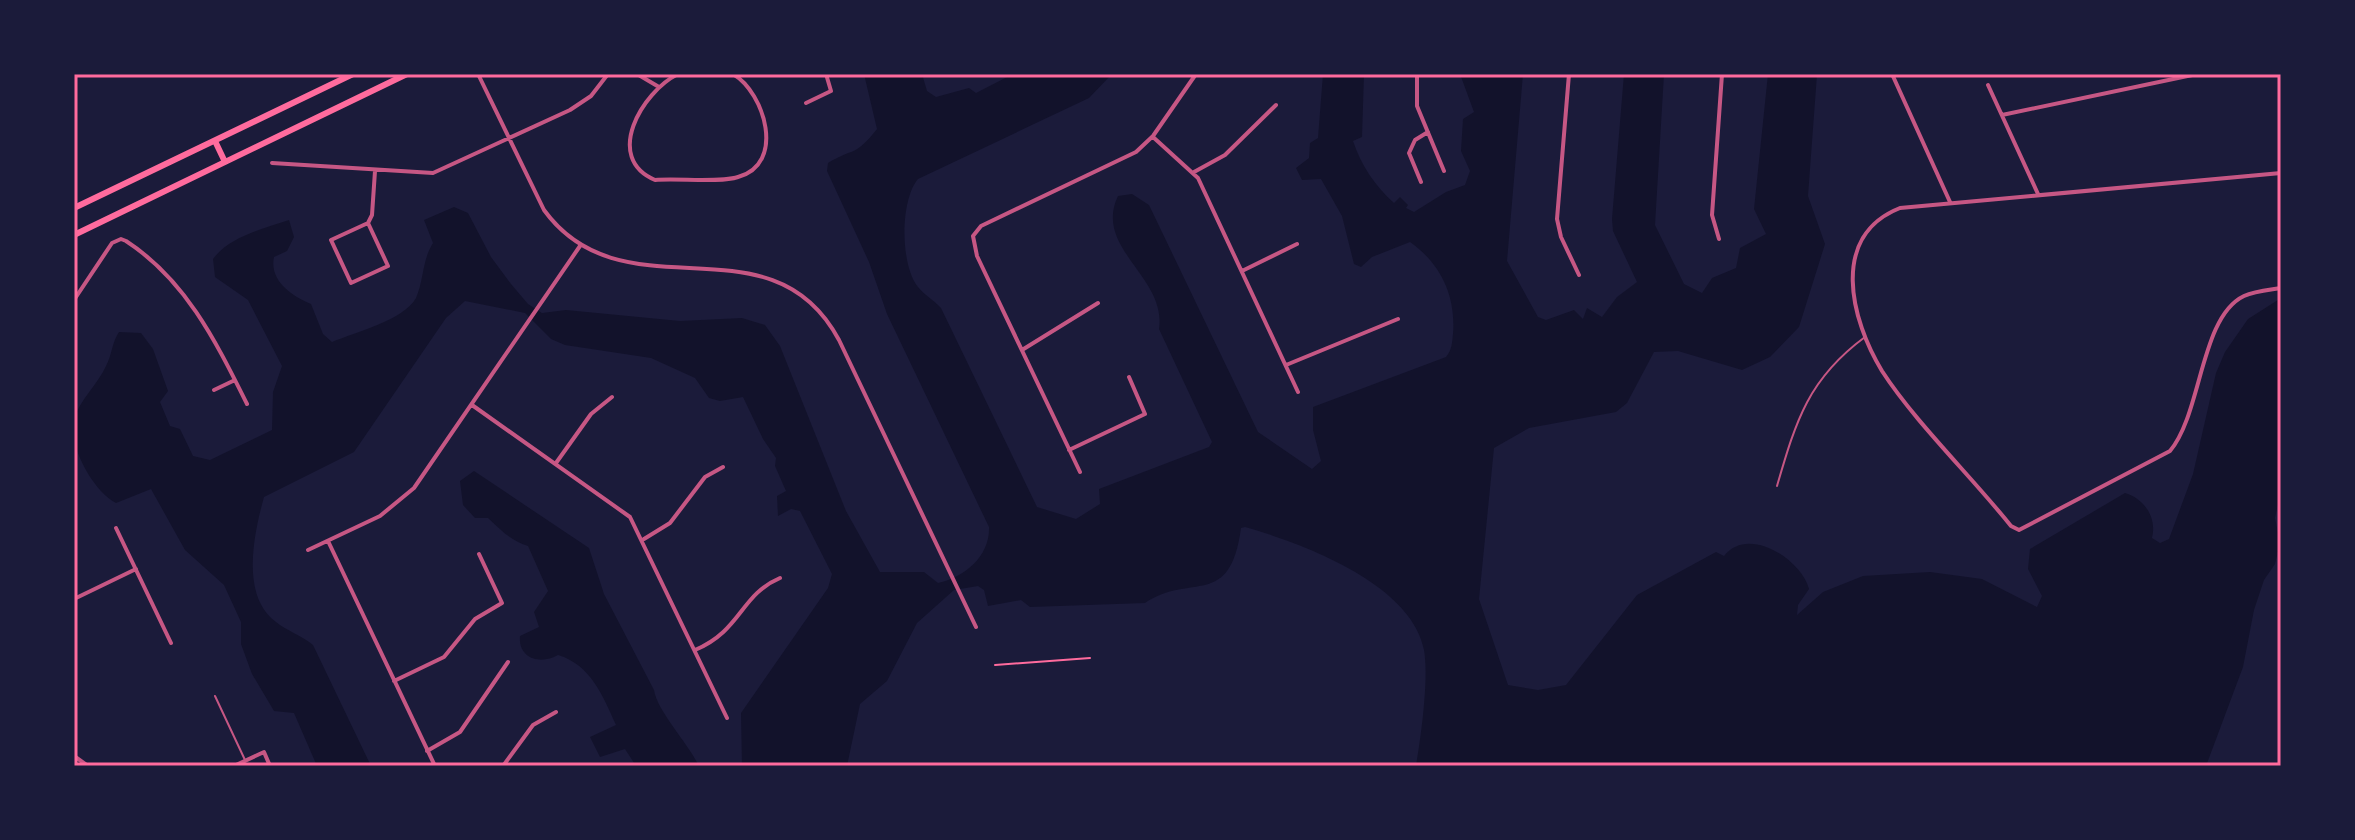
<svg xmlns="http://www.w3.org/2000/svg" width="2355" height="840" font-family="Quicksand,sans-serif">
<rect width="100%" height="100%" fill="#1b1b3a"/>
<path fill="#12122b" d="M864,74H922L927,91L936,97L969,88L976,93L1013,74H1112L1089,98L918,179C900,200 900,265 918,287C924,295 934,300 941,308L1037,507L1076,519L1100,504L1099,489L1209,447L1212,442L1159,329C1167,277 1093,248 1118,196L1132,194L1149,205L1258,432L1312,469L1321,461L1313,430V407L1446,357C1452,350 1452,343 1453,334C1456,296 1441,264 1410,242L1372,257L1361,267L1354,264L1342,216L1321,179L1302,180L1296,168L1309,158L1310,143L1318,138L1323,74H1364L1362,137L1353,141C1361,165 1375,186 1394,203L1400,197L1408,205L1406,208L1414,212L1446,192L1465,185L1470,171L1461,151L1463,119L1474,112L1460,74H1523L1507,261L1538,317L1546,320L1574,310L1583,319L1587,308L1602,317L1617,297L1637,282L1613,231L1612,219L1624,74H1664L1655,225L1684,284L1702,293L1712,278L1736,268L1740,248L1766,234L1754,209L1768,74H1817L1808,196L1825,244L1799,327L1770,357L1742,370L1678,351L1654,352L1627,403L1616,412L1529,428L1494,448L1479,599L1508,685L1538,690L1566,685L1637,595L1716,552L1724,556C1748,525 1801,559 1809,589L1798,605L1797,615L1823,592L1863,576L1930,572L1982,579L2037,607L2042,596L2028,569L2030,549L2125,493C2145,499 2157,518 2152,538L2160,543L2169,539L2193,474L2216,373L2225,352L2248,319L2281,298V490L2275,518L2280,543L2275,564L2264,580L2254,610L2243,667L2206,766H1416C1421,737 1429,678 1424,650C1412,584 1302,543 1245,527L1241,528C1230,610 1191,572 1145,603L1030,607L1021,600L988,606L984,590L978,586L954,590L917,623L887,681L860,704L847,766H742L741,713L828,588L832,574L800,511L791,509L778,516L777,496L786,491L775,466L776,458L763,439L743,397L720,401L709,398L695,378L651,358L565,345L551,339L525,313L465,301L446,318L354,452L264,497C254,533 240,596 276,622C287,631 301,635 313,645L371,766H317L294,713L274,711L252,674L241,644V622L224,585L185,550L151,489L116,503C94,492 67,445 74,419C79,401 98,384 106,366C112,355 112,342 119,332L141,333L153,349L168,391L160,402L170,426L180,429L193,456L210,460L272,430L273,392L282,366L248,300L215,277L213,259C230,236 263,229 289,220L294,237L287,251L274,257C269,281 292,296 311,304L323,334L332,342C356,332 404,320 416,298C424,280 422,260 433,243L424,220L454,207L468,213L491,257L511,284L528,304L542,313L566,310L680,321L742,318L765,325L780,346L846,511L880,572H924L938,583C965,577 990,556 989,527L887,314L869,262L827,171L828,163C854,147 854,158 877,129Z
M474,471L589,548L604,594L654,690C657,711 688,743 699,766H636L625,749L600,757L590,737L616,725C603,696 591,665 558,655C541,665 518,659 520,636L539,627L534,612L548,591L528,546C511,541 502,531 488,518H475L463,505L460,481Z"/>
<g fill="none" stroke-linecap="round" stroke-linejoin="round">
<path stroke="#ff6b9d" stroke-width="2" d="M995,665L1090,658"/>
<path stroke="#c65784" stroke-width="2" d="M1777,486C1796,421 1808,379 1865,337
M215,696L245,760"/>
<path stroke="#c65784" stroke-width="4" d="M478,74L544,210C624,320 771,212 839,340L976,627
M637,74L659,87
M678,74C642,92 603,158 655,180C678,178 719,183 738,177C786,164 765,93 733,74
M1417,74V106L1444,171
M1569,74L1557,219L1561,237L1579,275
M1892,74L1950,202
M1988,85L2038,194
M806,103L831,91L826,74
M2002,115L2197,74
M1153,137L1198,178L1298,392
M272,163L433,173L570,110L591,96L608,74
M1194,172L1225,155L1276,105
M2281,173L1900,208C1829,236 1851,320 1882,371C1915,422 1972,477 2011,526L2019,530L2170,451C2202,413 2200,317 2244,296C2255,291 2269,290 2281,288
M1421,182L1409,153L1415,140L1428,132
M368,223L388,266L351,283L331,240L368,223L372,215L375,171
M1719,239L1712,215L1722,74
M1242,271L1297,244
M74,300L112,243L121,239L126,241C186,280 216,342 247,404
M1022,350L1098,303
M1286,365L1398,319
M214,390L235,380
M472,405L630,517L727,718
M1069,450L1145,414L1129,377
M556,463L591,414L612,397
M1080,472L977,256L973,236L981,226L1136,152L1153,136L1196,74
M116,528L171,643
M644,539L670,523L705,477L723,467
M328,541L435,766
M308,550L380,516L414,488L580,246
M74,599L136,569
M695,650C742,630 740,595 780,578
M394,681L444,657L475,619L502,603L479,554
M427,751L460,732L508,662
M74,756L88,766
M234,766L264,752L270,766
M503,766L533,725L556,712"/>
<path stroke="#ff6b9d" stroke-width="6" d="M215,141L225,162
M74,208L353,74
M74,235L407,74"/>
</g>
<rect width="2355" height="840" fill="none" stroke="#1b1b3a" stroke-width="152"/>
<rect x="76" y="76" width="2203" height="688" fill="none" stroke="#ff6b9d" stroke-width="3"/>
</svg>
